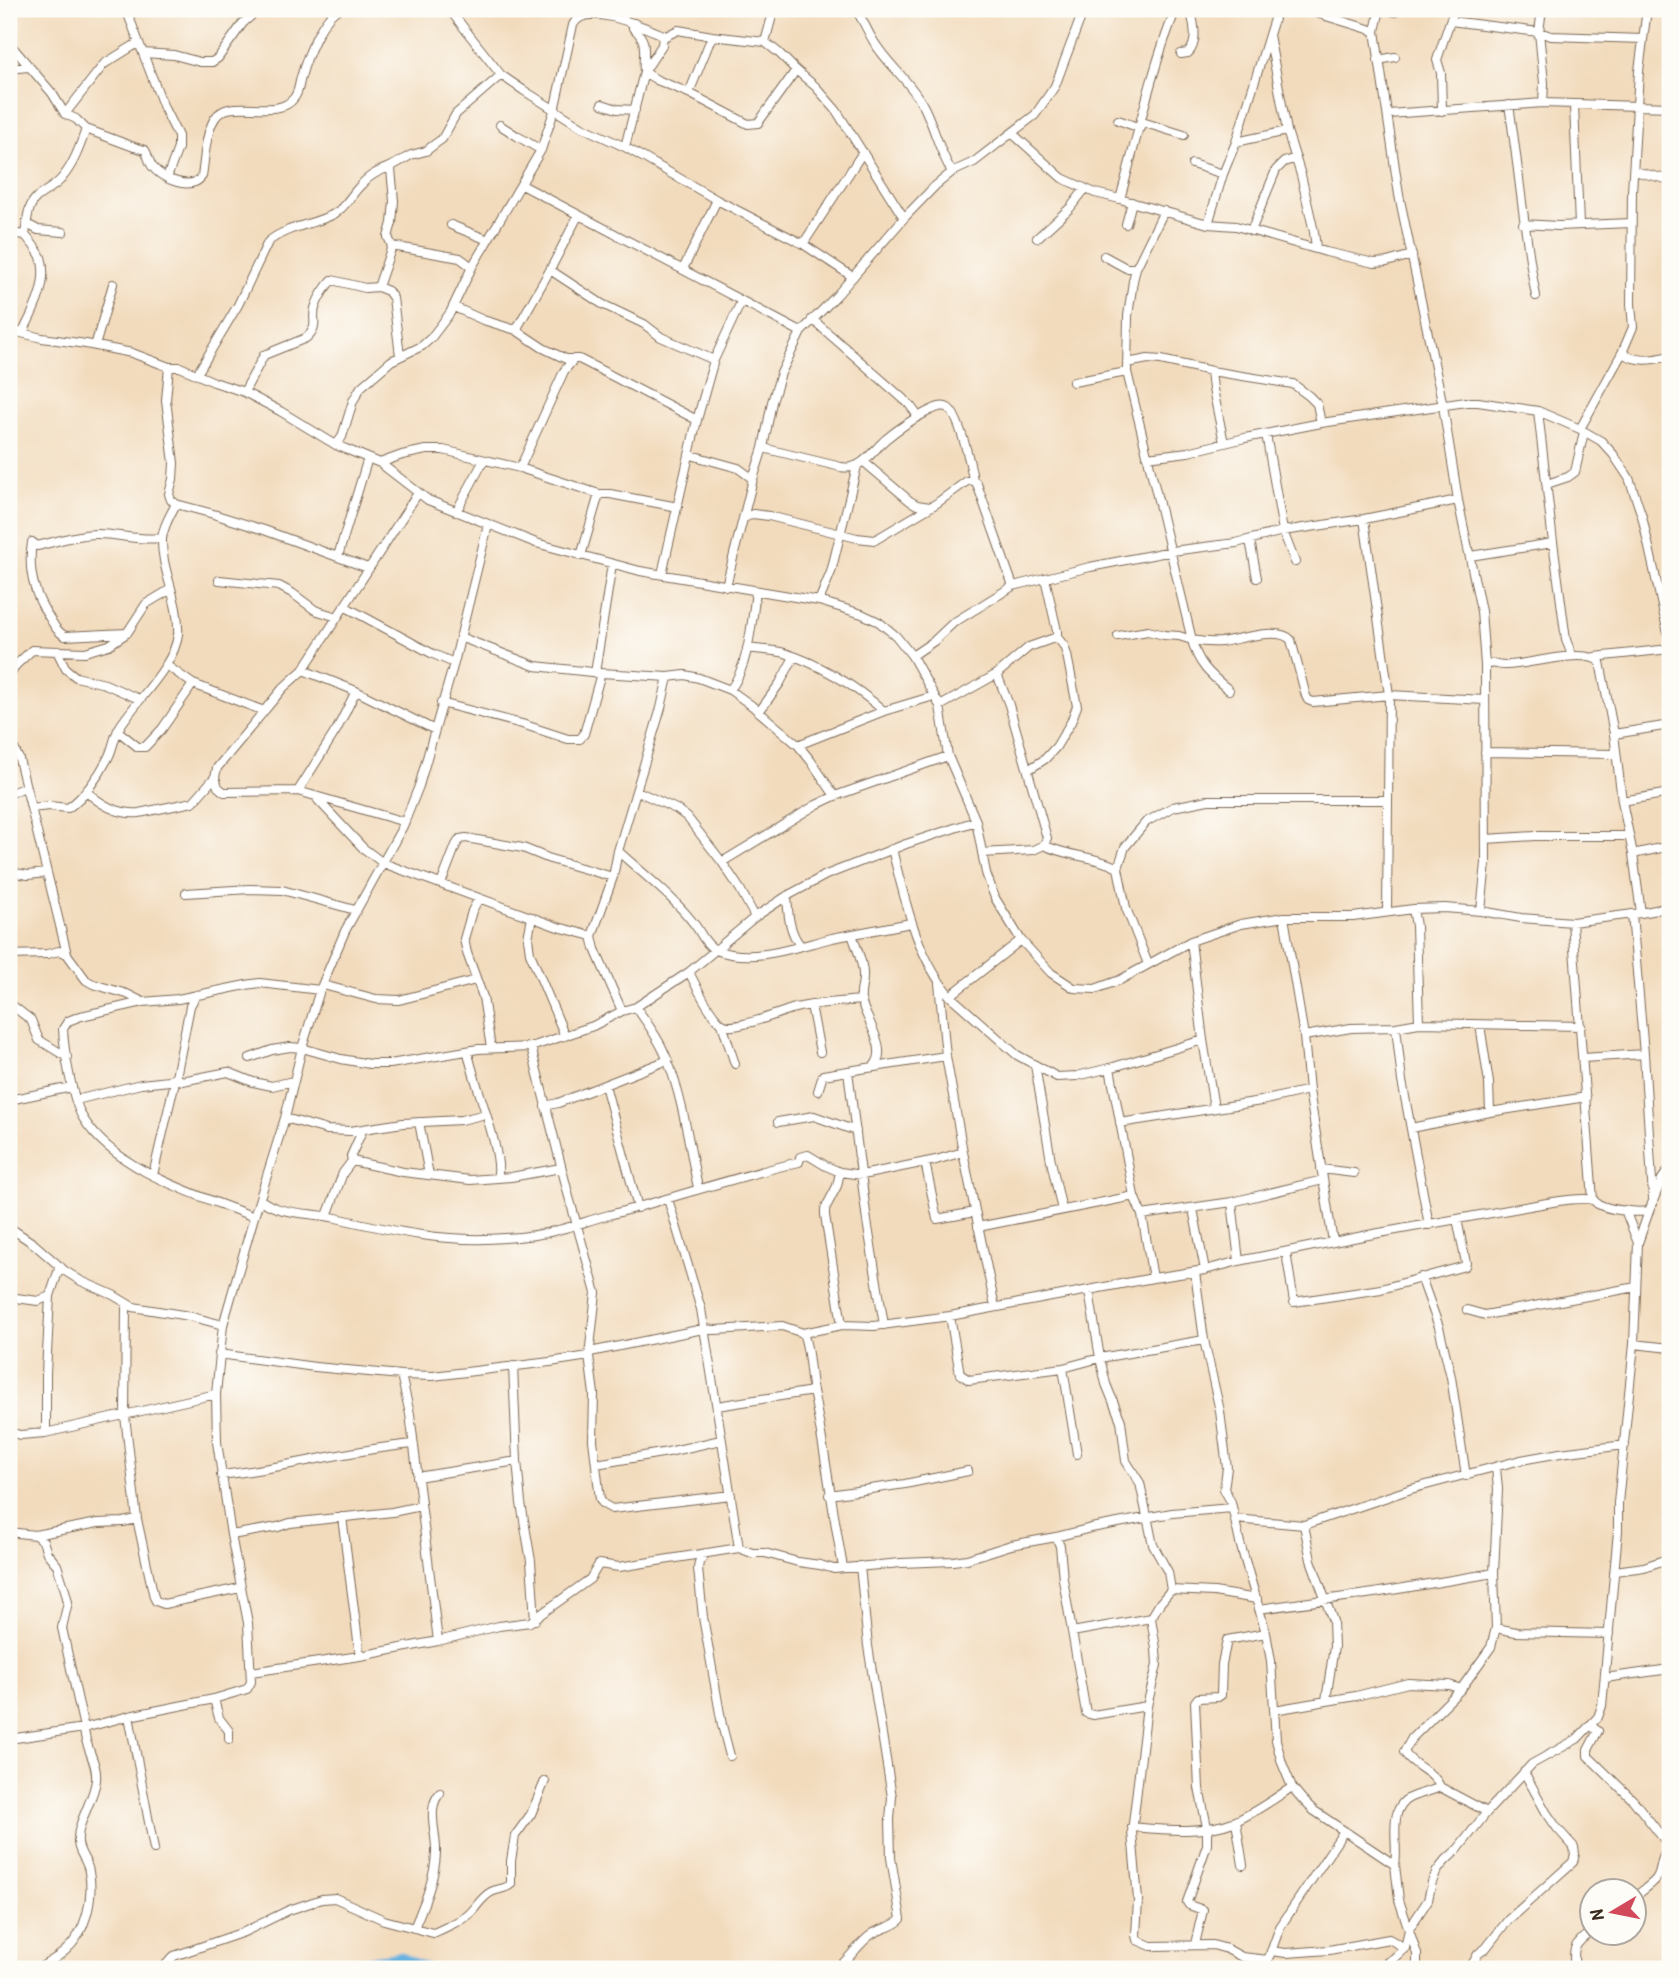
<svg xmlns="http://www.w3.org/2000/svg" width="1679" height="1978" font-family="'Patrick Hand',sans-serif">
<rect width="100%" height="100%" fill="#fdfcf7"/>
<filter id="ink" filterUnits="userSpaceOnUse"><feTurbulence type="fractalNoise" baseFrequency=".0143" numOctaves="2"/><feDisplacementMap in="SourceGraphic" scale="14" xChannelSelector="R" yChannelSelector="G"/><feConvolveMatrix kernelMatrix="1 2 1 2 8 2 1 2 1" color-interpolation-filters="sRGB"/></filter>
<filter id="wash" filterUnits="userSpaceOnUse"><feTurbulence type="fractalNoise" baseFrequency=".00686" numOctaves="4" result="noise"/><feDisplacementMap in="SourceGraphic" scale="28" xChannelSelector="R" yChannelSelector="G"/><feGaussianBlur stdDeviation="1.57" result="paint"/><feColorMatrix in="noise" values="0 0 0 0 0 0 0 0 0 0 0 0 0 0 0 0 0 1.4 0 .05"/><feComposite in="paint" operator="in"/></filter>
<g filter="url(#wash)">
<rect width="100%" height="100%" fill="#f2dbbd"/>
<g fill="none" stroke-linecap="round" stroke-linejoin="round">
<path stroke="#69b2e1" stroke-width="10" d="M300,1969L400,1957L428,1969"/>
</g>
</g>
<g filter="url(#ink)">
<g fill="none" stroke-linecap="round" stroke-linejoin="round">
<g stroke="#7b6856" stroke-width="10">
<path id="minor" d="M126,9L164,108L178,136V148L167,178
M449,9L501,75L523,90L582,127L625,147L717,200L803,244L853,277
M855,9C863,19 867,31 874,42C888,65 911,82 924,107C935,129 939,151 952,172
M1303,9L1375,31
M1380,9L1375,31L1399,195L1443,406L1458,500L1481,611L1485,665L1486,863L1481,911
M1385,9L1395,12
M1542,9L1539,32L1544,83L1543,103
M1450,21L1455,9
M634,23L633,28C650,42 642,52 644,72L662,45L663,35
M1269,35L1287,131L1301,175L1314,232L1316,248
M765,42L774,9
M9,43L52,93L65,114L76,119L86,129L134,147L145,150C148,155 149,162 152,166C161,179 192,192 202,176C205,158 205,134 215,118C230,95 277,121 294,98C299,92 299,84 301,77C306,59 322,16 339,9
M143,53L174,55L200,62H212L218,58L243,23L259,9
M1181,54L1188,53C1199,43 1194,22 1190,9
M1378,60L1395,57
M9,69L28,67
M689,93L712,36
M602,104L617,109L635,110
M1509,105C1519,169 1524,233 1536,296
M1574,105L1579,225
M1442,111L1441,73L1437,60L1450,21L1539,32L1551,36L1643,39
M65,114L104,64L138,43
M1388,114L1543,103L1670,107
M1118,120L1140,128
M1142,122L1184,135
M500,125L517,136L541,150
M1013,134L1062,178L1095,193L1120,199L1208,224L1236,226L1326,252L1374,263L1387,262L1412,255
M1236,142L1287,131
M625,147L644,72L657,80L689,93L748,124L758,123L796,70
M1192,164L1223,174
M1634,171L1670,180
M522,185L801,332
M1120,199C1138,135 1151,70 1176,9
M1164,211L1136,268L1133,281L1128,316L1127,372L1192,640C1202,642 1211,643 1221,642C1237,640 1279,626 1291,640L1306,696L1308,700L1313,702L1389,695L1485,700
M27,224L38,230L63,232
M1126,224L1132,202
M1208,224L1223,174L1236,142L1277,9
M1523,224L1558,226L1631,223
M451,225L488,240
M1251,231L1276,170L1284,162L1296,158
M9,233L25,235C30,241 38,250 41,257C49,283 34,310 23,332
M25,235C27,223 27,207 36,198C44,191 55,187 62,178C74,164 80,146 86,129
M1037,238L1070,208L1085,189
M803,244L863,152
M1104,256L1126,268H1136
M472,267L460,258L392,246L388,237L392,223L394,201L391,169L392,166L411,155L426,151L435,144L442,139L456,114L501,75
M683,269L717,200
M550,270L602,304L644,324L661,337L714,360
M378,287L388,291L393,298L400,356
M454,307L483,320L516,330L543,348L566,359H579L587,363L697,420
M812,319L892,389L909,404L918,416
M9,330L42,338L86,344L132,353L169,367H180L214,382L244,392L280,411L336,445L380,463L428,500L536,543L640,571L819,601L862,614L879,622L896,636L912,656L940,706L948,756L976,821L986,873L995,898L1021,940L1051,973L1074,988L1095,989L1120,980L1191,941L1241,924L1284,917H1353L1413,909L1445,908L1481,911L1521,918L1572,922L1641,913L1670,907
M516,330L550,270L578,216
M95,346L113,284
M1622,353C1639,363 1652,360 1670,356
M1127,363L1148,359L1161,360L1211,371L1293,384L1309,396L1317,404L1321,423
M169,367L166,400L174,463L173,479L169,494L171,500L176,504L210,513L264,530L368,568
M1211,371L1213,389L1224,443
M197,374L238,305L268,242C287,226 313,225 334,214C345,208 351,195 360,186C369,175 379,171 392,166
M1073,382L1127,372
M244,392L264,355L306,338C321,325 310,319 316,305C319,297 326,286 332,280L365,288L378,287L392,246
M1538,411L1552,534L1566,640L1572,655
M1580,429L1622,353L1633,327L1631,304L1632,192L1639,71L1647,9
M1266,434L1283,531L1295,562
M336,445L342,437L353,401L361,387L391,361L422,346L431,338L450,313L472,267L541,150L554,111L573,25C585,0 646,28 666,36L678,30L712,36L765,42L779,53L796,70L816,87L836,110L904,218
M763,448L841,467C862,471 872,451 886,439C898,429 913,419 927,412C934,409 941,404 948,408C959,414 971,466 973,480
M691,455L738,468L753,479
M1147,457L1188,452L1245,438L1321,423L1466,402H1478L1538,411L1580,429L1601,441L1613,454L1629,478L1642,516L1670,642
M864,462L910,501L917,505L930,507
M380,463L402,455L426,450H443L520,468L599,494H610L678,507
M520,468L564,371L573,360
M1547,484L1568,477L1575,472L1584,432
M456,512L484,460
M744,518L753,514L769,516L857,538L875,540L937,503L967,481L973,480L977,484L1013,586
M1364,519L1389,695L1387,912
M1250,540L1257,578
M338,556L368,458
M581,556L599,494
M1470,556L1553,543
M662,574L697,420L714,360L741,302
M219,580L279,586L292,593L315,610L337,617
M726,586L753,479L763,448L772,402L781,373L801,332L837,295L904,218L935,186L952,172L974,162L1035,115L1055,86L1084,9
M819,601L831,572L857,466
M344,606L433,654L454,663
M127,633L65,636C55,630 53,623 47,614C33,592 28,568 32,542L37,546C56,542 77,534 96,534C119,534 140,541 162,538
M1118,636L1148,631L1164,635L1179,636L1192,640C1197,663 1210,675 1229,690
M460,637L535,666L601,673L668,677L685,675L699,678L730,690L751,705L798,745L811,761L835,796
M747,648C759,650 774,650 785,653C822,665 855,686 884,711
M57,651L66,669L76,677L105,684L139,699
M912,656L934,641L953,623L1013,586L1090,567L1172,551L1236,543L1283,531L1364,519L1458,500
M1595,657L1670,649
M166,665L193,684L264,711
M1485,665C1494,661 1498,666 1507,665C1529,665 1584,647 1600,662L1614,734L1622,801L1633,854L1641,913
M595,673L612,564
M9,677L16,665L32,650L85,652L109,645L127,633L146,604L171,589
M730,690C749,666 752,620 756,591
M356,691L435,730
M441,703L522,724L568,739H580L584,734L601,673
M940,706L997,674L1029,647L1057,637V631L1045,578
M759,712L780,683L794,657
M118,731L138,747H145L162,729L193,684
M1614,734L1670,725
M9,738L19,759L67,954L86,980L93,984L127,994L143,1002
M798,745L884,711L934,696
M1485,752L1615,754
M1028,770L1045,759L1056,747L1071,722L1077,706L1067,655L1064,646L1057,637
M86,791C100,804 119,815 139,813L193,802L215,777
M298,791L337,729L356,691L303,670
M637,791L676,809L687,817L722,862L740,889L755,917
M9,794L25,787
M318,800L363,848L383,863L558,927L592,936
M1622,801L1670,793
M31,808L49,806L68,808C84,797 99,776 108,758C113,749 114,737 119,728C136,700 175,666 178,634C180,602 161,570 162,539C163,527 170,515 176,504
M405,822L298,791L224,792L218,787L215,777L217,768L283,688L303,670L418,493
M1486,839L1535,836H1628
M1044,845C1067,857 1094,855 1118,868
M892,849C905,900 916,955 950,996L1017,1055L1057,1077L1077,1076L1110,1068L1203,1040
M618,851C644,875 674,897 695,925C701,933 706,946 716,950C753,964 795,947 832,938C858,933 884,928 911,923
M982,853L1033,850L1044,845L1047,838L1009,705L997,674
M1633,854L1670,846
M722,862L816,805L835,796L948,756
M9,872L28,875L46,873
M441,884L456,845L460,839L466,838L523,848L550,859L613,877
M186,893L250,889L282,890L355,910
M787,896C788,913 789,933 801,946
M479,898L472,911L464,939L467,953L483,997L491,1048
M1413,909L1416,926L1419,1023
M1632,914L1644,1054L1653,1198
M532,917L528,938L530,953L565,1036
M1284,917L1304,1036L1309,1090L1333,1242
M1572,922L1593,1200
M852,934C856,947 864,964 863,977C863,985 860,991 861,999C864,1018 890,1049 874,1066
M1191,941L1203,1040L1214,1108
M9,955L47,954L59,951L67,954
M1148,964L1126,908L1118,868L1125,847L1146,822L1173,807L1208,800H1387
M689,972C696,986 709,1013 721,1023C728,1029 740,1025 748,1023C764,1019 779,1013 795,1008C817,1003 839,1002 861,1000
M939,983L946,1056L963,1152L995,1307
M323,985L376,999L399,1000L476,980
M950,996L1021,940
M9,1003L31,1020L39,1040L67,1057
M811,1005L820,1052
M636,1007C647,1023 660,1040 667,1059C683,1099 689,1145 698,1188
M622,1011L595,949L592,936L613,877L618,851L661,708L668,677
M722,1024L735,1064
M1480,1025L1489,1083L1490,1112
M1396,1027L1402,1081L1429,1225
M1304,1036L1351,1028L1396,1027L1419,1023L1581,1026
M531,1047L569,1197L596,1293L589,1356L594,1394L593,1440L600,1499L603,1504L612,1509L731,1495
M468,1052C472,1079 505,1156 497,1178
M250,1058L272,1050L290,1047L302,1048L341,1059L370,1064H390L478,1049L531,1047L593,1026L622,1011L636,1007L689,972L755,917L787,896L826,875L906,844L976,821
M1583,1058L1644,1054
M1035,1065L1051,1161L1062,1210
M1110,1068L1134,1196L1142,1215L1153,1278
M605,1085L638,1208
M818,1091L823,1075L848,1071
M9,1100L72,1087
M76,1100L141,1084L169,1081L176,1077L190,1006L196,995
M545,1106L558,1103L668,1060
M285,1118L327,1130L350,1131L403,1123L461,1120L486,1114
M419,1122L429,1175
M778,1122L814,1116L856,1131
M1120,1123L1261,1101L1309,1090
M1411,1128L1490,1112L1586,1097
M363,1129L351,1156L352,1161L403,1172L470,1180L511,1177L561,1168
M925,1162L937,1219L975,1212
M1321,1169L1354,1173
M840,1172L837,1186L825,1209V1215L842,1325
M153,1175L176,1077L182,1081L228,1072L253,1082L272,1086L293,1081
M260,1199C280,1216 311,1212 336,1218C393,1231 446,1243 505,1238C523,1237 541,1235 558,1230C575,1226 592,1219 609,1215C673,1198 735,1177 799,1162L800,1157L808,1155L826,1166L840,1172L862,1175L936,1160L963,1152
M668,1199L701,1309L739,1548
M1232,1202L1239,1261
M1193,1209L1205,1270
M1625,1210L1638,1243
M1142,1215L1232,1202L1323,1180
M327,1216L343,1173L352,1161
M254,1217C199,1195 115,1171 83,1118C72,1100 64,1050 63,1029L68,1021L81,1016L143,1002L178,999L246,985L260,983L320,990
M9,1227L34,1244L65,1271L81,1281L113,1295L133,1307L189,1316L223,1325
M978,1227L1134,1196
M1286,1252L1294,1302L1381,1289L1465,1266L1466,1263L1457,1219
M1195,1272L1204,1340L1220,1411L1227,1468L1224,1489L1231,1502L1240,1543L1266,1633L1271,1661L1276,1740L1282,1763L1292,1787L1302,1799L1313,1810L1395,1865L1399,1900L1417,1954V1969
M1421,1277L1439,1327L1451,1377L1466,1476
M1089,1291L1100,1358L1106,1384L1121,1421L1126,1461L1140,1483L1153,1545L1168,1572L1171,1590L1160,1603L1151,1618L1156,1649L1157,1665L1147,1706L1132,1832L1138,1900L1136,1935L1137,1940L1151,1946L1213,1945L1227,1949L1242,1957L1268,1960
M9,1297L38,1301L50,1296
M126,1304L125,1416L137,1519L154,1597L156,1601L164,1604L240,1588
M1467,1310L1485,1315L1636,1287
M950,1316L960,1374L969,1380L1063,1368L1100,1358L1204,1340
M884,1325L867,1221L848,1071L946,1056
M803,1333L842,1325L874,1326L950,1316L1153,1278L1205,1270L1239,1261L1368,1235L1547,1203C1557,1201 1585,1197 1593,1200C1595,1201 1596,1203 1598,1204C1609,1210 1636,1213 1649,1211
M1634,1344L1670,1348
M590,1352L703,1329L715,1330L782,1326L803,1333C810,1351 809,1372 813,1391C825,1449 832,1509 843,1567
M219,1354L315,1367L401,1375L433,1376L550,1362L589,1356
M1063,1368L1077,1454
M401,1375L410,1414L438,1641
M717,1406L813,1391
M9,1432L20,1435L45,1433L216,1394
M45,1433L46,1426V1373L50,1296L60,1266
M517,1461L521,1503L531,1561L535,1620
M596,1464L668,1452L721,1440
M221,1475C285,1468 348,1450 413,1444
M417,1477L517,1461L513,1366
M829,1495L905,1484L968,1471
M342,1517L360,1656
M1235,1519L1304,1525L1411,1489L1521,1460L1560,1453L1625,1445
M1304,1525L1311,1560L1333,1621L1334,1647L1326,1700
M9,1532L35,1535L98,1523L123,1522L137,1519
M35,1535L43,1541L47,1553L57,1565L65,1590L68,1602L62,1628L84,1728C84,1746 98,1762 96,1780C94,1800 76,1824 78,1842C78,1853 88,1861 89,1872C94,1899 86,1933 65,1951C57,1958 47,1963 38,1969
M231,1535L278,1527L290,1523L392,1512L421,1506
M1056,1537L1060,1546L1063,1579L1086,1713L1093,1715L1147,1706
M706,1553L699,1562L698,1569L703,1617L722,1725L730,1756
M1615,1571L1644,1567L1670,1558
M1171,1590L1214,1592L1257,1599
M1259,1609L1374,1593L1494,1573
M1496,1628L1516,1632L1609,1634
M1072,1632L1151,1618
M251,1672L360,1656L438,1641L499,1626L530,1622L590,1579L599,1564L619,1567L739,1548L752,1553H765L798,1562L820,1565L834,1569L901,1563L953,1561L967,1559L1011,1545L1056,1537L1091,1528L1172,1513L1232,1508
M1605,1678L1670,1669
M214,1699L219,1718L229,1731V1739
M1274,1710L1356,1696L1408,1683L1449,1685L1461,1689
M129,1716L154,1849
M1591,1726L1598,1731L1588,1750V1756L1633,1800L1670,1847
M9,1739L84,1728L129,1716L214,1699L247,1689L251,1682L248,1623L231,1535L217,1442L216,1394L223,1325L254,1217L285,1118L302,1048L320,990L345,931L403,826L419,786L454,663L488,525
M1440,1787C1434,1771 1413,1767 1404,1752L1412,1738L1461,1689L1491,1647L1496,1628L1494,1573L1498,1489L1496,1468
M1236,1821L1243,1865
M1132,1827C1166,1830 1203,1834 1236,1821C1256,1812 1274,1799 1292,1787
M1395,1865C1399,1845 1387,1809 1409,1798C1419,1793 1430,1792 1440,1787L1487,1812
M1634,1898C1640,1892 1650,1886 1656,1879C1663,1870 1658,1860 1670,1847
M414,1928C424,1904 435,1879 436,1853C437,1833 426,1808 440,1793
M1195,1944L1203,1910L1189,1905L1187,1902L1207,1845V1827L1199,1788L1195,1702L1198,1698L1218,1697L1221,1695L1222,1664L1227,1640L1266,1633
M1271,1951L1286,1953L1329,1950L1389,1939L1405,1948
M9,1966L20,1969
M162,1969L174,1956L244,1932L289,1910L322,1899L335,1898L384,1920L433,1933C437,1932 463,1919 467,1916C476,1909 480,1898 491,1892C498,1888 505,1890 511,1884V1861L515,1836L531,1814L545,1781
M836,1969C850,1959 858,1944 872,1934C882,1928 894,1927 901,1919L891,1858L890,1819L892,1797L868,1646L860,1566
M1268,1969V1960L1280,1927L1344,1831
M1376,1969L1394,1958L1405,1948L1409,1929L1428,1900L1432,1882L1437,1871L1446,1860L1458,1849L1487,1812L1532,1764L1577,1739L1598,1717L1602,1706L1618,1531V1503L1634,1344L1638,1243L1649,1211L1662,1179L1670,1168
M1460,1969L1472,1965L1478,1954L1486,1948L1508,1920L1573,1862L1575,1854L1574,1847L1557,1828L1546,1812L1524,1772
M1575,1969C1572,1948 1574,1944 1592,1931"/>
</g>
<use href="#minor" stroke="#fff" stroke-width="8"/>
</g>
</g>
<rect width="1679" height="1978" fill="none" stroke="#fdfcf7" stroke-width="35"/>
<g transform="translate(1613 1912) rotate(260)"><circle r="33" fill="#fdfcf7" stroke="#afa8a0" stroke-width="2"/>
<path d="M0-5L12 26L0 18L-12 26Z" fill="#d1495b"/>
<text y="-10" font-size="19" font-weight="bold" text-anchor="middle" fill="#3b2a1e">N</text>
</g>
</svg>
